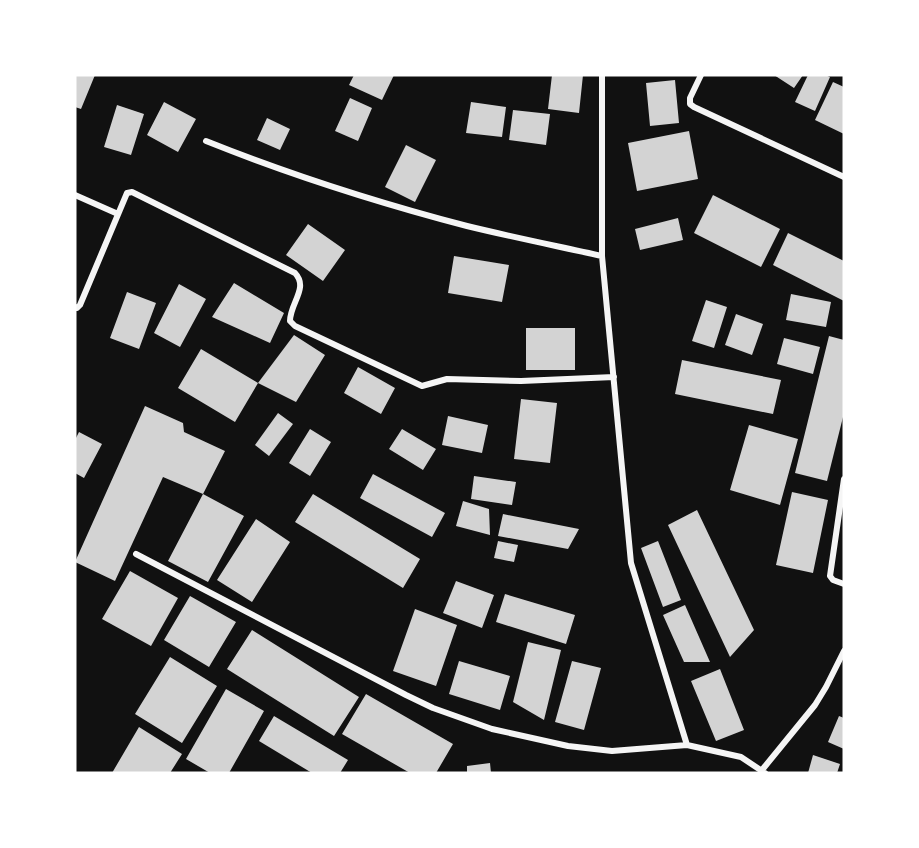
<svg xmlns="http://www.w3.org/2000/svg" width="919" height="848" font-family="Roboto,sans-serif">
<rect width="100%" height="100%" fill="#111"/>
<path fill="#d3d3d3" d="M75,75H95L81,109L75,107Z
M354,75H394L382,100L349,85Z
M552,75H583L579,113L548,109Z
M774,75H803L794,88Z
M808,75H825L830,77L815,111L795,102Z
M675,80L679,123L650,126L646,83Z
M833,82L844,87V134L815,120Z
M350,98L372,108L358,141L335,131Z
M164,102L196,119L178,152L147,135Z
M471,102L506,107L502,137L466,133Z
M117,105L144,114L131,155L104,147Z
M513,110L550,114L546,145L509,140Z
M267,118L290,129L280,150L257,140Z
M689,131L698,179L637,191L628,143Z
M406,145L436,160L415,202L385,187Z
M713,195L780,229L761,267L694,233Z
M678,218L683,240L640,250L635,229Z
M308,224L345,250L323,281L286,255Z
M788,233L844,261V301L773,265Z
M454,256L509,265L502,302L448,293Z
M234,283L284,313L270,343L212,317Z
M179,284L206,299L180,347L154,333Z
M127,292L156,303L139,349L110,338Z
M791,294L831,302L826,327L786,320Z
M706,300L727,307L714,348L692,341Z
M736,314L763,324L752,355L725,345Z
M526,328H575V370H526Z
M294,335L325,355L296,402L258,383Z
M829,336L844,340V413L827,481L795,473Z
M784,338L820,347L813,374L777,364Z
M201,349L258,383L235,422L178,388Z
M682,360L781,380L773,414L675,394Z
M358,367L395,388L381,414L344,393Z
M521,399L557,403L550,463L514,459Z
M145,406L183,423L184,432L225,451L203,494L244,516L208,582L168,561L203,494L163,477L115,581L75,562Z
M278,413L293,424L269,456L255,445Z
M448,416L488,425L482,453L442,445Z
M749,425L798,439L780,505L730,490Z
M310,429L331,442L310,476L289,463Z
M402,429L436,449L423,470L389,449Z
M79,432L102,444L84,478L75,473V440Z
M373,474L445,513L432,537L360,498Z
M474,476L516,482L512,505L471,499Z
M792,492L828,500L813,573L776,565Z
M313,494L420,559L403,588L295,522Z
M463,501L489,509L490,535L456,526Z
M697,510L754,630L730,657L668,525Z
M503,514L579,529L568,549L498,536Z
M256,519L290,542L252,602L217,580Z
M498,541L518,545L514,562L494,558Z
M658,541L681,600L663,607L641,548Z
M130,571L178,598L151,646L102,619Z
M456,581L494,595L482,628L443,613Z
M505,594L575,615L566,644L496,622Z
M190,596L236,622L209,667L164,640Z
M685,605L710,662H684L663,615Z
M415,609L457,625L436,686L393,671Z
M252,630L359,697L334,736L227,669Z
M528,642L561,650L544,720L513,702Z
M170,657L217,686L182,743L135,714Z
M459,661L510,676L500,710L449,694Z
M572,661L601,668L584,730L555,722Z
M720,669L744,730L716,741L691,681Z
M226,689L264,711L229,773H210L186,759Z
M366,694L453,744L436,773H410L342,734Z
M274,716L348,760L340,773H312L259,741Z
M839,716L844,718V749L828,742Z
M139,727L182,754L170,773H112Z
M813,755L840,764L837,773H808Z
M490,763L491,773H467V766Z"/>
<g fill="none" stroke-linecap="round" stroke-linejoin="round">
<path stroke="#f5f5f5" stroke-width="6" d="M602,75V256L631,563L687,745L741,757L765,773
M701,75L690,98V104L694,107L844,177
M206,141C291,175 379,203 467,226C512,237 557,246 602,256
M75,195L118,214
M75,307L77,308L80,305L127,193L132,192L295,273C309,288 290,303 290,321L295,326L422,386L447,379L521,381L614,377
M844,479L830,576L833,580L844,584
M136,554L406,695L433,708L492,729L568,746L612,751L687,745
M762,770L815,705L826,687L844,651"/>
</g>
<rect width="919" height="848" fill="none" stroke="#ffffff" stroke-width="153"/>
</svg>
